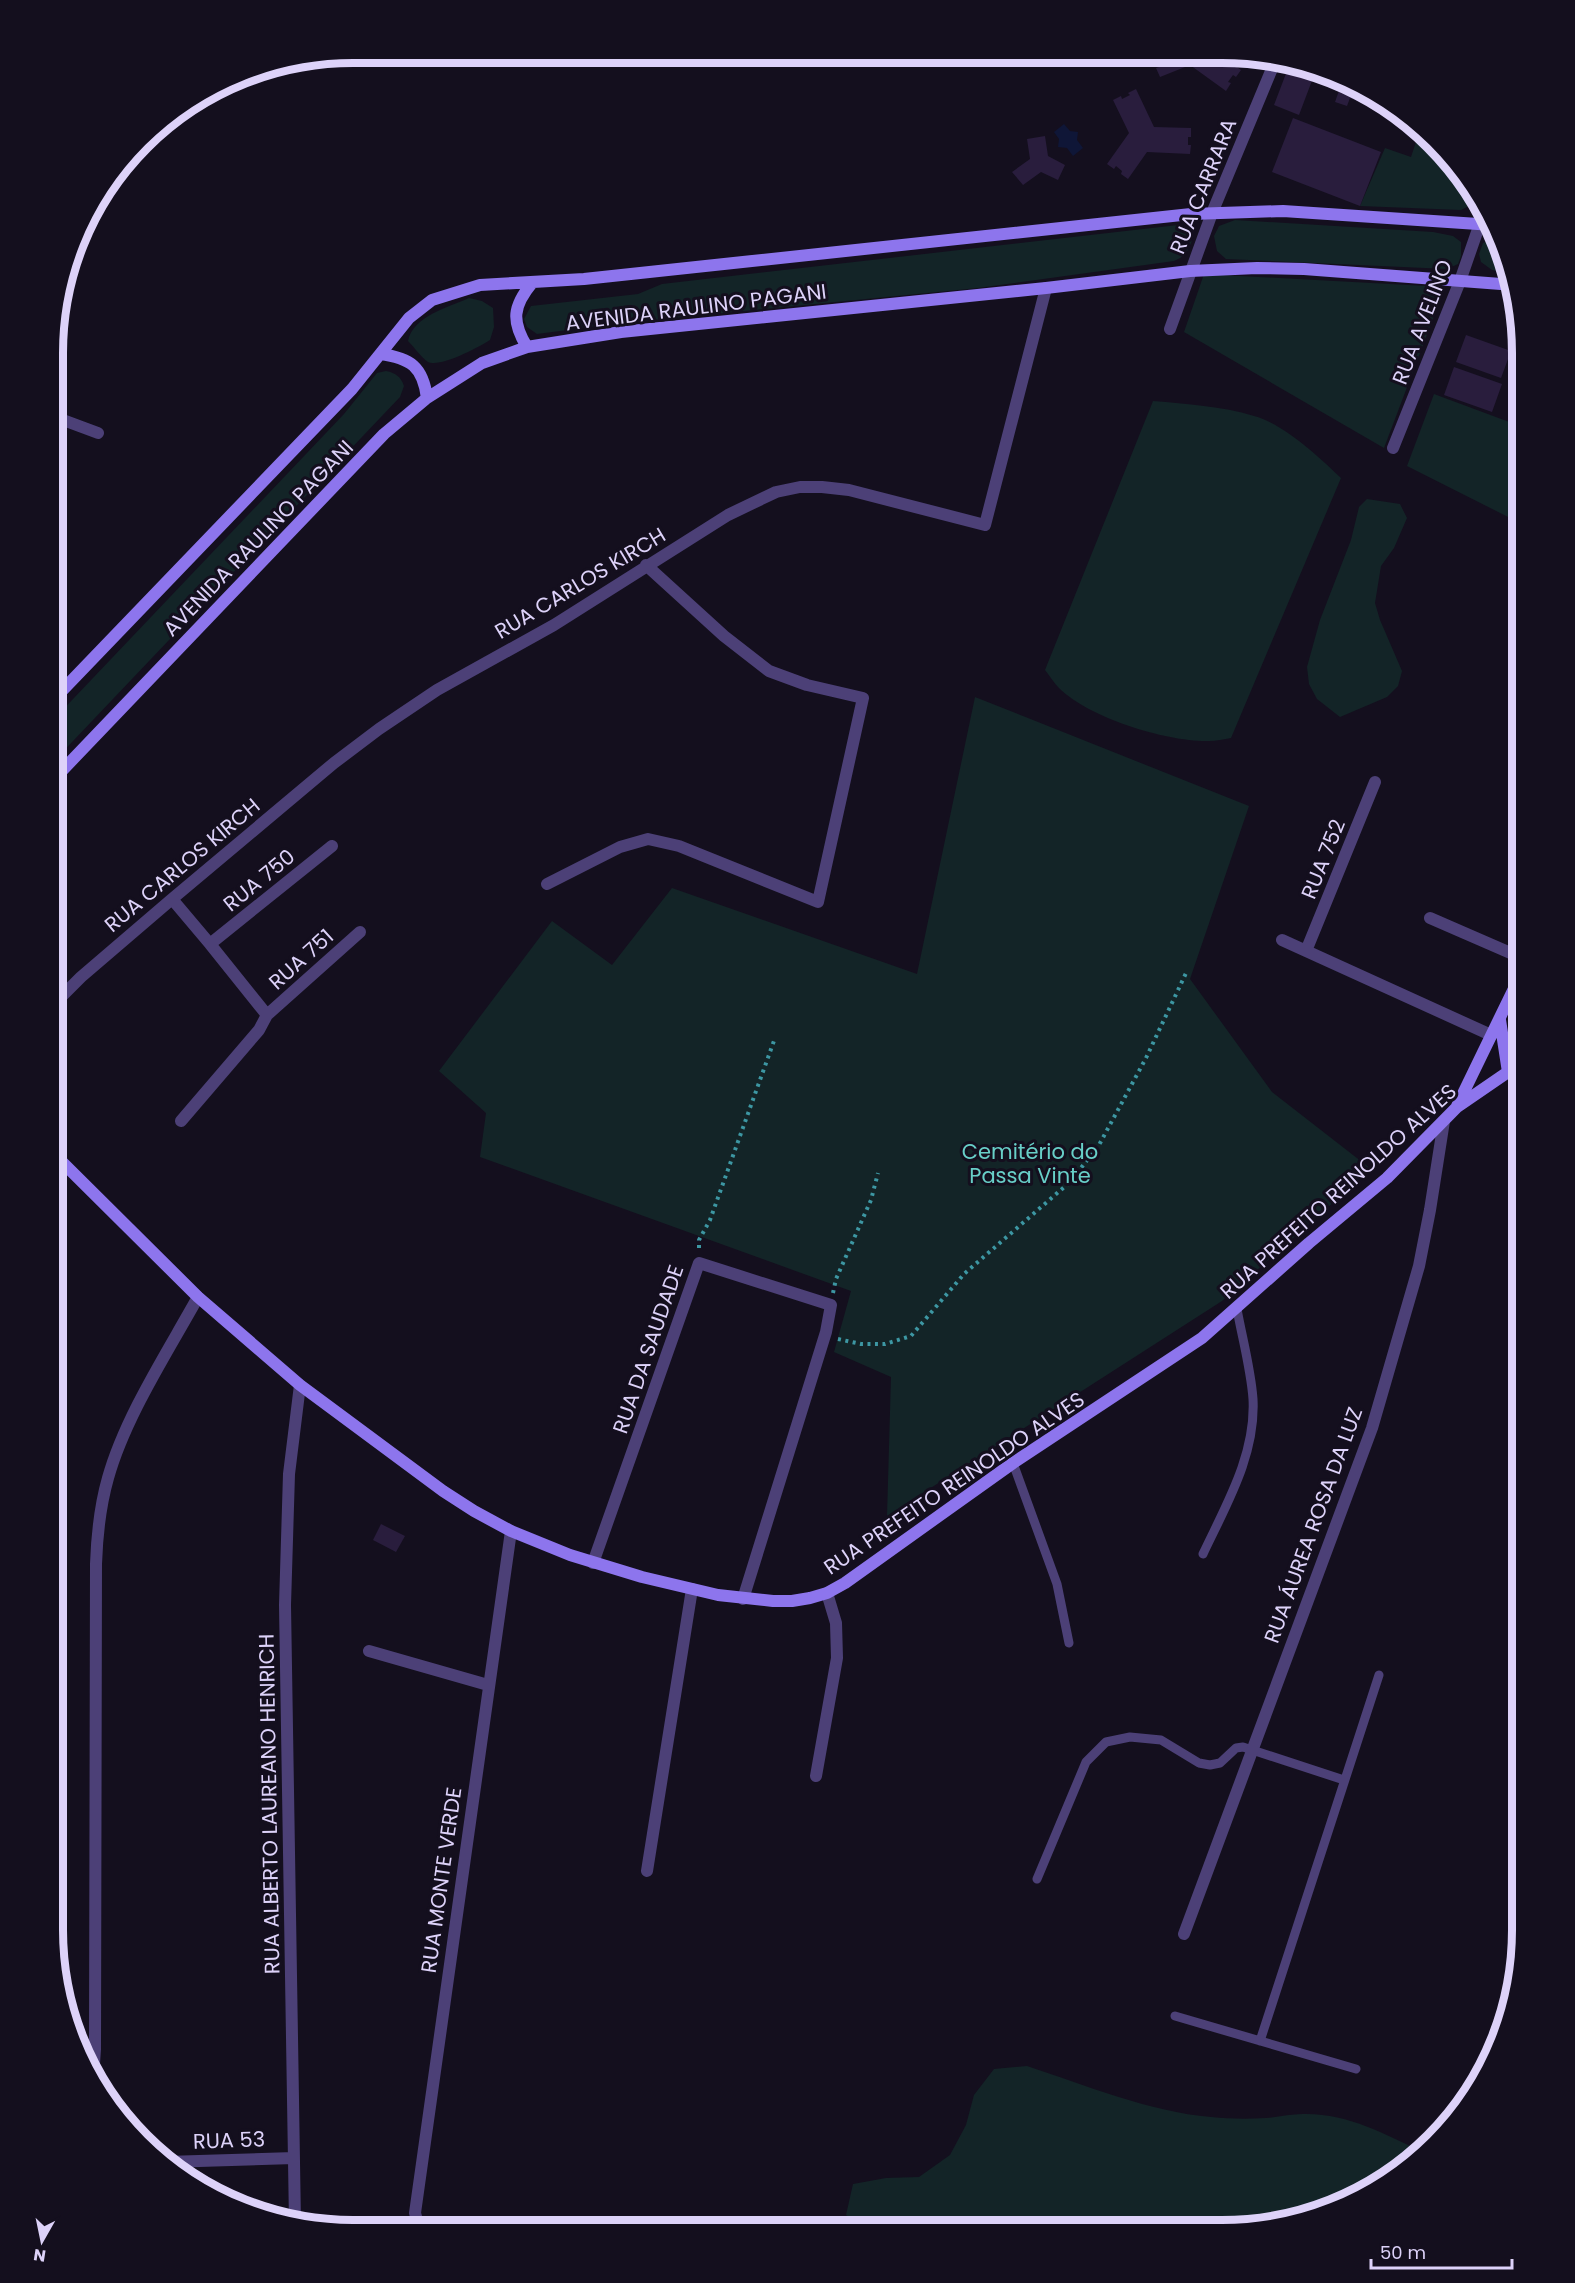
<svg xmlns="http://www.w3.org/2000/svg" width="1575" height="2283" font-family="Poppins,sans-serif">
<rect width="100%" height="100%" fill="#140f1e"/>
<path fill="#132427" d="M1420,130L1460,170L1475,193L1471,205L1461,210L1360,206L1385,148L1411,157Z
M1235,220L1433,232L1453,236L1461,242V256L1458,264L1447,269L1226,259L1217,251L1214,236L1219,226Z
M1187,224L1194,225C1193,241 1190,255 1174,261L978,288L621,323L537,334L527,327L524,319L531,306L638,294L662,284Z
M1496,237H1498L1512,274L1492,270L1481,262L1479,254L1483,243Z
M1204,274L1445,287L1384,448L1184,332Z
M469,298L482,301L493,308L494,327L490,340C479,347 440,368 428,362C421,357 414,347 408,341C413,316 449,307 469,298Z
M386,371C396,373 401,377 404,386L400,397L54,761V719L344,414L377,373Z
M1434,394L1520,426L1522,420V524L1407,466Z
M1153,401C1187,404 1221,406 1254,416C1284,424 1319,457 1341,478L1231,738C1224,739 1216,741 1209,741C1167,742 1089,718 1059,688C1054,683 1050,676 1045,670Z
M1367,499L1400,504L1407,518L1394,548L1381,566L1375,603L1380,620L1402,671L1398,686L1387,697L1340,717L1317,699L1309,684L1307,667L1320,620L1351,540L1359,507Z
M975,697L1249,806L1190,979L1272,1092L1371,1169L1222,1301L887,1516L891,1377L834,1352L851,1291L480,1157L486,1113L439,1071L552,921L612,965L672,888L917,974Z
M1027,2066C1085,2085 1150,2112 1211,2117C1229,2119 1248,2119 1266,2118C1279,2117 1291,2114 1303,2114C1348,2113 1384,2134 1423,2152L1355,2200L1281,2225L1223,2230H869L846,2215L853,2184L886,2178L919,2177L950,2155L966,2125L974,2095L994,2069Z"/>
<path fill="#0f1637" d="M1064,124L1070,131L1078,132L1077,140L1083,148L1073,156L1067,148L1058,147L1059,139L1054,132Z"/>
<path fill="#291d3d" d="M1151,55H1220L1241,70L1236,77L1233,75L1228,82L1231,83L1226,91L1190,65L1160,77L1156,68L1159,67L1156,60L1153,61Z
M1290,63L1316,70L1299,115L1274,105Z
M1349,82L1405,114L1410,120L1408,128L1395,123L1398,116L1350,98L1347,106L1335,102L1341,85L1347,87Z
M1136,89L1154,127L1191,128V137H1188V145H1191L1190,154L1147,152L1128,179L1121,174L1122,171L1116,166L1114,169L1107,164L1129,133L1113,100L1121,96L1122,99L1130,95L1128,93Z
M1293,118L1381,152L1360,206L1272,172Z
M1045,136L1048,156L1065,165L1058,180L1041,172L1023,185L1012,172L1030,159L1027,139Z
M1466,335L1511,351L1501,378L1456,362Z
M1454,367L1502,384L1492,412L1444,395Z
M381,1524L405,1536L396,1552L373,1540Z"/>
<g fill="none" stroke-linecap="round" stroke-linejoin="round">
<path stroke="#3d97a3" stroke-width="4" stroke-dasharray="3 4.5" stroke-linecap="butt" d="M699,1248V1240L710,1220L775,1038
M833,1293L836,1279L871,1200L878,1173
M838,1339L861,1344H885L911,1336L964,1274L1070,1182L1099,1145L1146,1058L1187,971"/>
<path stroke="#4c4077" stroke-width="9" d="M1013,1463L1057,1584L1069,1643
M1203,1554C1226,1505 1256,1455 1253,1399C1251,1370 1242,1337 1237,1309
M1037,1879L1086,1762L1106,1742L1130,1737L1161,1740L1199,1763L1210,1765L1220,1763L1236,1748L1243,1747L1344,1780
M1175,2016L1356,2069
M1260,2041L1379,1675"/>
<path stroke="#4c4077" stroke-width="12" d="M1170,329L1212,213L1276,59
M55,417L98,433
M1393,448L1460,281L1485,209
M547,884L620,847L648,839L679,846L818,902L863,698L807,685L769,671L724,636L646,565
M172,899L210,944L267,1015L259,1030L181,1121
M1430,918L1522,958
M1282,940L1491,1035
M210,944L332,846
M1306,951L1375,782
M54,1004L81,977L172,899L334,763L379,729L437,690L554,625L728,515L776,492L800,487H822L849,490L985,525L1046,288
M267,1015L360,932
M593,1563L699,1263L831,1305L826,1332L743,1599
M369,1651L488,1685
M816,1776L837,1658L836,1623L827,1593
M647,1871L692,1589
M1184,1934L1372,1428L1419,1266L1430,1210L1444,1121
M93,2078L95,2049L96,1564C97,1535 100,1506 108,1478C125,1417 167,1353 198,1297
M166,2162L294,2158
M295,2223L285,1605L289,1474L300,1385
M427,2228L418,2224L415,2213L511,1531"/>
<path stroke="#8d75ed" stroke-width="12" d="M527,347C511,321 513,306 532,283
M380,354C411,358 423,367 427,398
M54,699L352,389L409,318L432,300L480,285L584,279L1191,214L1283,211L1493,225
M54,779L384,434L427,398L482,363L527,347L621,332L1046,288L1190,271L1257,268L1304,269L1514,285
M1500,1020L1508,1072
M1508,1072L1522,1043
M1457,1106L1522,972
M54,1154L198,1297L300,1385L443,1491L474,1511L511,1531L570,1555L642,1577L718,1595L773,1601H792L810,1598L827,1593L845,1583L1013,1463L1202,1338L1309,1243L1387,1178L1457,1107L1508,1072L1522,1067"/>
</g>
<g text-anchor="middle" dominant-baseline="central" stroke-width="6" stroke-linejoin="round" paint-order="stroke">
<g font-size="21" fill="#ddd2f9" stroke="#140f1e">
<text transform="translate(1203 186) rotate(-68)">RUA CARRARA</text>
<text transform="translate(696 307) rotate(-7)">AVENIDA RAULINO PAGANI</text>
<text transform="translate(1422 322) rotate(-69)">RUA AVELINO</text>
<text transform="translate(258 538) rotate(-46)">AVENIDA RAULINO PAGANI</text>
<text transform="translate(580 583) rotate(-31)">RUA CARLOS KIRCH</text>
<text transform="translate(1323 859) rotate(-68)">RUA 752</text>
<text transform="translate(182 865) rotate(-40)">RUA CARLOS KIRCH</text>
<text transform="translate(259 880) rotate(-39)">RUA 750</text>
<text transform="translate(301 959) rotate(-42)">RUA 751</text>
<text transform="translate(1338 1191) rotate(-42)">RUA PREFEITO REINOLDO ALVES</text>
<text transform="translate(648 1349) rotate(-71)">RUA DA SAUDADE</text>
<text transform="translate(954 1483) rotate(-34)">RUA PREFEITO REINOLDO ALVES</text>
<text transform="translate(1313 1525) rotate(-70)">RUA ÁUREA ROSA DA LUZ</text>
<text transform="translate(269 1804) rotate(-91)">RUA ALBERTO LAUREANO HENRICH</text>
<text transform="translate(441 1880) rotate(-82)">RUA MONTE VERDE</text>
<text transform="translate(229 2140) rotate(-2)">RUA 53</text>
</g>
<g font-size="21" fill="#68cfc8" stroke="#140f1e">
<text x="1030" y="1151">Cemitério do<tspan x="1030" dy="24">Passa Vinte</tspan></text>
</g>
</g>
<path d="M0 0H1575V2283H0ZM353 63H1222A290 290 0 0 1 1512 353V1930A290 290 0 0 1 1222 2220H353A290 290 0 0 1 63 1930V353A290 290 0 0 1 353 63Z" fill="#140f1e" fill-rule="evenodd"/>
<path fill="none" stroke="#ddd2f9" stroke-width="8" d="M353 63H1222A290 290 0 0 1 1512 353V1930A290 290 0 0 1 1222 2220H353A290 290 0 0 1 63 1930V353A290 290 0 0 1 353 63Z"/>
<g transform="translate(42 2241) rotate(189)" stroke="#140f1e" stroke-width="4.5" paint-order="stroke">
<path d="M0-4.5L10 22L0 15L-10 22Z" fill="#ddd2f9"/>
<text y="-9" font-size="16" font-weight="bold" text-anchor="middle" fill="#ddd2f9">N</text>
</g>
<path d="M1371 2259v9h141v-9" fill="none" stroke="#ddd2f9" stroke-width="3"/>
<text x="1380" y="2259" font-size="18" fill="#ddd2f9" stroke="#140f1e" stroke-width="4.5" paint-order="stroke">50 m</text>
</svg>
